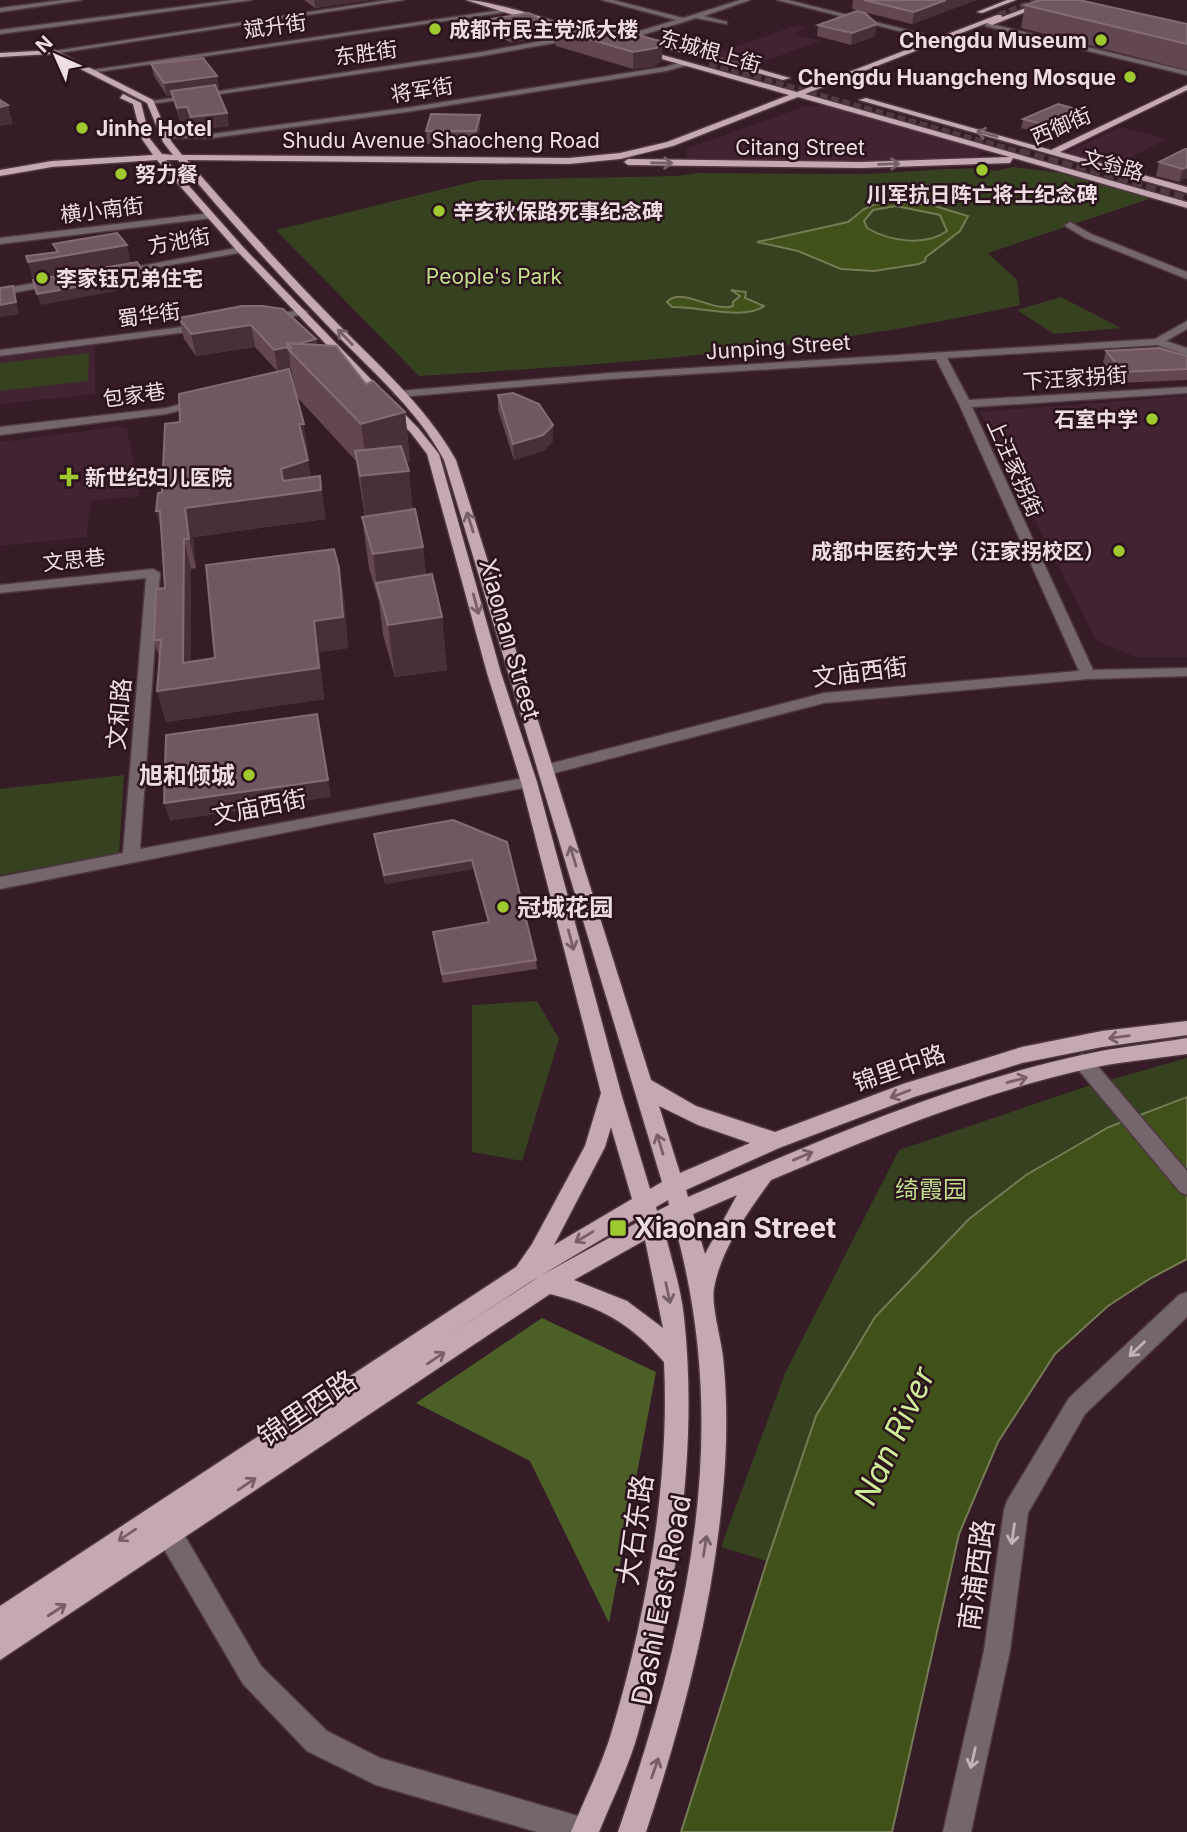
<svg xmlns="http://www.w3.org/2000/svg" width="1187" height="1832" font-family="Inter,'Noto Sans SC',sans-serif">
<rect width="100%" height="100%" fill="#351c27"/>
<path fill="#422331" d="M798,25L808,28L793,34L821,41L751,66L702,53L717,47L726,50Z
M831,105L894,123L985,150L978,156L891,161L687,159L686,149L803,107Z
M1120,127L1167,139L1113,166L1066,153Z
M95,346V394L0,404V357Z
M1187,396V657H1135L1096,640L980,412Z
M116,427L127,428L140,496L91,501L86,537L0,546V442Z"/>
<path fill="#36421f" d="M1013,167L1062,173L1152,198L988,253L1017,280L1020,305C823,349 620,364 419,376L276,230L480,180L677,176L697,173L866,174L948,169L982,168L995,171Z
M1061,297L1121,328L1054,334L1017,310Z
M89,353L88,381L0,391V363Z
M124,775L119,853L0,875V789Z
M537,1001L559,1039L522,1161L472,1152V1005Z
M1187,1058V1097L1110,1127L1026,1175L969,1219L876,1317L816,1416L767,1561L721,1547L785,1373L899,1150L1085,1087Z"/>
<path fill="#4c5f27" d="M542,1318L656,1372L609,1623L530,1461L416,1403Z"/>
<path fill="#405119" stroke="#747b55" stroke-width="2" fill-rule="evenodd" d="M883,201L928,204L968,216L960,231L926,257L925,261L919,264L874,271L841,269L798,251L757,242L848,222L864,209ZM896,206L940,215L947,231C925,247 889,241 867,228L864,221L873,210Z
M731,290L746,292L745,298L764,306C745,321 698,306 672,307L667,302C682,286 713,313 733,306V302L740,296Z
M1187,1097V1259L1151,1278L1108,1306L1055,1354L998,1442L959,1534L892,1832H681L767,1561L816,1416L875,1317L969,1219L1026,1175L1109,1127Z"/>
<g fill="none" stroke-linecap="round" stroke-linejoin="round">
<path stroke="#513943" stroke-width="8" stroke-dasharray="8 3.5" stroke-linecap="butt" d="M999,16L1041,0
M709,65L1026,155"/>
<path stroke="#513943" stroke-width="10" stroke-dasharray="10 4.5" stroke-linecap="butt" d="M1020,153L1187,200"/>
<g stroke="#4f3741" stroke-width="3">
<path id="minor" d="M63,0H82L0,12V8Z
M233,0H252L0,34V30Z
M388,0H404L52,54L48,52Z
M602,0H613L683,18L740,0H750L704,16L727,22V24L696,18L633,38L630,34L676,20Z
M777,0H788L923,34L919,36Z
M508,9L506,12L90,73L86,71Z
M987,23L1187,71V75L985,26Z
M579,34L582,38L482,56L150,104L146,102L482,52Z
M685,61L688,65L666,71L406,112L212,138H162L158,136L162,134H212L406,108L665,67Z
M209,213L212,214V218L0,244V238Z
M1070,222L1091,234L1187,272V279L1085,238L1067,227L1065,225Z
M241,247L244,248V252L120,274L115,271Z
M58,279L62,280V284L0,295V289Z
M303,309L308,312L307,314L265,321L260,318Z
M1187,321V329L1166,341L1187,348V355L1157,345L947,358L969,400L1187,387V393L972,407L1093,670L1187,668V676L1088,679L824,703L547,775L539,770L541,766L824,693L1079,671L959,404L936,359L610,379L400,397L394,394L400,391L610,373L1155,339Z
M206,324L210,325V329L0,356V350Z
M200,399L206,402L204,404L166,414L0,435V427L166,408Z
M153,569L160,573L140,849L529,777L537,782L529,787L338,822L0,889V877L123,853L146,578L0,593V585Z
M1083,1054L1090,1057L1187,1171V1195L1180,1192L1076,1067L1073,1062L1076,1057Z
M1187,1292V1317L1085,1414L1028,1513L1010,1651L971,1832H943L984,1651L1004,1510L1007,1501L1069,1398L1179,1295Z
M163,1511L172,1514L261,1666L327,1731L380,1758L585,1818L595,1822L599,1832H537L376,1785L307,1751L243,1684L154,1532L151,1523L154,1514Z"/>
</g>
<g stroke="#4f3741" stroke-width="3">
<path id="major" d="M466,0C488,0 567,23 587,34L580,36Z
M1007,0H1016L982,13L977,12Z
M1039,3L1041,6L992,25L987,23L805,94L1187,202V208L1013,158L1010,163L861,168L628,165L624,162L628,159L861,162L1010,157L798,97L673,146L620,159L569,164L187,160C234,214 282,267 333,319C376,363 426,406 456,460L651,1080L696,1106L775,1132L903,1084L1022,1047L1102,1031L1187,1021V1035L1102,1047L1022,1063L914,1097L779,1148L686,1190L688,1197C816,1142 945,1085 1082,1055C1116,1047 1152,1044 1187,1038V1054C1152,1059 1116,1062 1082,1070C974,1095 872,1137 771,1180C748,1212 721,1249 714,1288C711,1306 721,1338 723,1357C728,1404 727,1454 722,1501C711,1615 682,1723 646,1832H618C687,1630 734,1435 674,1223L664,1229C671,1258 681,1288 684,1317C699,1455 675,1599 638,1733C629,1766 612,1800 599,1832H571C584,1800 601,1767 611,1734C646,1617 670,1484 664,1362C630,1323 601,1307 550,1294L0,1660V1606L516,1267L532,1244L585,1146L601,1093L521,782L487,673L427,454L411,433L238,252L157,160L52,167L0,176V170L52,161L153,155L142,139L133,104L120,98L123,94L141,103L150,139L162,154L173,155L163,142L147,103L51,54L0,57V53L55,50L153,100L171,141L182,155L569,158L620,153L667,142L789,95L637,52V48L797,92L997,15H1001L1002,17ZM166,160H178C225,216 274,270 325,323C366,366 416,407 444,460L662,1182L650,1189L621,1093L537,782L501,673L439,454L419,429L244,248ZM659,1106L698,1125L750,1143L680,1173ZM611,1127L632,1199L554,1245L605,1147ZM737,1195L705,1254L693,1214ZM668,1200L669,1205L657,1211L656,1207ZM639,1217L640,1221L540,1276L439,1342L530,1282ZM645,1240L663,1328L627,1301L574,1280Z
M655,41H661L790,78L783,80L655,45Z
M1187,85V90L1060,152L1187,187V193L859,100L866,98L1051,150Z"/>
</g>
<use href="#minor" fill="#74666c" fill-rule="evenodd"/>
<use href="#major" fill="#c4a8b3" fill-rule="evenodd"/>
</g>
<path fill="#624752" fill-rule="evenodd" d="M304,0H370L315,8Z
M853,0H976L912,24L852,9Z
M1025,5L1187,24V70L1021,28Z
M490,19L550,37L511,43L491,31Z
M818,25L875,36L851,45L817,36Z
M555,29L662,60L655,66L633,69L556,46Z
M151,64L217,76L219,88L216,89L227,113L229,126L193,130L190,120L180,121L172,95L167,96L154,76Z
M1023,119L1081,120L1047,135L1021,128Z
M480,128L476,144H427L426,131Z
M1187,149V178L1179,182L1156,176L1159,162Z
M242,306L316,339L317,345L366,384L405,412L410,461L406,462L413,510L423,547L426,575L442,617L447,670L395,677L383,635L379,602L369,568L362,517H365L356,461L297,397L308,452L306,453L311,477L326,519L193,537L196,568L191,569V661L215,658L339,568L344,598L348,648L319,652L324,699L166,722L157,691L160,660L154,640L165,588L161,529L156,511L180,422L278,372L255,347L196,356L184,339L179,318ZM291,369L295,389L287,370Z
M1106,351L1187,369V380L1119,383L1103,362Z
M498,395L553,441L543,451L514,460L498,410Z
M453,820L536,960L537,969L443,983L433,932L488,922L473,869L385,884L374,834Z"/>
<path fill="#492f3a" d="M314,0H370L315,8Z
M946,0H976L912,24L914,12Z
M877,24L875,36L851,45L852,33Z
M550,25V37L511,43V31Z
M663,42L662,60L655,66L633,69V52Z
M217,76L219,88L173,95L171,91L172,95L167,96L164,83Z
M8,105L13,124L0,126V107Z
M187,107L190,120L180,121L177,108Z
M1083,111L1081,120L1047,135L1049,126Z
M227,113L229,126L193,130L191,117Z
M480,115V128L476,144V131Z
M1187,167V178L1179,182L1183,169Z
M127,245L131,263L33,281L28,262Z
M146,274L149,285L41,305L37,294Z
M13,286L19,314L0,317V305Z
M251,325L255,347L196,356L191,334Z
M316,339L319,361L292,348L290,346Z
M288,347L291,369L278,372L274,350Z
M405,412L410,461L368,474L361,424Z
M299,424H304L308,452L304,453Z
M553,425V441L543,451L514,460L513,444Z
M308,460L313,489L320,476L326,519L193,537L196,568L189,539L185,508L281,469Z
M409,471L414,521L367,527L360,476Z
M156,511H160L164,541Z
M184,539L191,569V686L314,621L339,568L344,598L348,648L319,652L324,699L166,722L157,691L183,663Z
M423,547L429,599L377,587L373,554Z
M442,617L447,670L395,677L388,625Z
M317,714L331,797L170,821L164,803Z
M472,860L473,869L385,884L384,875Z"/>
<path fill="#705761" stroke="#846c76" stroke-width="2" d="M864,0H946L914,12Z
M1040,0H1079L1187,24V44L1025,5Z
M857,11L865,13L877,24L852,33L818,25Z
M529,13L550,25L511,31L490,19Z
M586,23L599,24L663,42L656,48L633,52L555,29Z
M203,58L217,76L164,83L151,64Z
M215,85L227,113L191,117L187,107L177,108L171,91Z
M0,100L8,105L0,107Z
M1058,104L1083,111L1049,126L1023,119Z
M431,114L480,115L476,131H426Z
M1185,149H1187V167L1183,169L1159,162Z
M117,233L127,245L28,262L26,256L58,252L53,244Z
M137,262L146,274L37,294L33,280Z
M13,286L16,302L0,305V288Z
M242,306H263L283,309L316,339L297,344L287,343L288,347L274,350L251,325L191,334L179,318Z
M287,343L336,346L366,384L373,381L405,412L361,424L288,349L292,348Z
M1159,348L1187,356V369L1123,372L1106,351Z
M289,369L304,424H299L308,460L281,469L283,481L320,476L321,490L185,508L189,539H184L183,663L215,658L206,565L334,549L339,568L343,617L314,621L319,668L157,691L161,640H154L156,589L165,588L160,511H156L158,493L162,492L165,424L180,422L179,394Z
M513,393L539,404L553,425L543,435L513,444L498,395Z
M401,446L409,471L360,476L355,451Z
M415,509L423,547L373,554L362,517Z
M432,574L442,617L388,625L376,583Z
M317,714L328,780L164,803L166,735Z
M453,820L507,842L536,960L442,974L433,932L489,922L472,860L384,875L374,834Z"/>
<defs><path id="oneway-shaft" d="M-6 0H5M1.5-3L5.5 0L1.5 3" fill="none" stroke-width="1.6" stroke-linecap="round" stroke-linejoin="round" transform="scale(1.75)"/></defs>
<g stroke="#775e68">
<use href="#oneway-shaft" transform="translate(987 134) rotate(-165)"/>
<use href="#oneway-shaft" transform="translate(662 163) rotate(1)"/>
<use href="#oneway-shaft" transform="translate(889 164) rotate(-2)"/>
<use href="#oneway-shaft" transform="translate(345 337) rotate(-134)"/>
<use href="#oneway-shaft" transform="translate(470 522) rotate(-108)"/>
<use href="#oneway-shaft" transform="translate(476 604) rotate(75)"/>
<use href="#oneway-shaft" transform="translate(573 856) rotate(-107)"/>
<use href="#oneway-shaft" transform="translate(571 940) rotate(75)"/>
<use href="#oneway-shaft" transform="translate(1119 1037) rotate(173)"/>
<use href="#oneway-shaft" transform="translate(1017 1080) rotate(-15)"/>
<use href="#oneway-shaft" transform="translate(900 1094) rotate(159)"/>
<use href="#oneway-shaft" transform="translate(660 1144) rotate(-107)"/>
<use href="#oneway-shaft" transform="translate(803 1156) rotate(-23)"/>
<use href="#oneway-shaft" transform="translate(584 1237) rotate(149)"/>
<use href="#oneway-shaft" transform="translate(668 1293) rotate(78)"/>
<use href="#oneway-shaft" transform="translate(436 1358) rotate(-34)"/>
<use href="#oneway-shaft" transform="translate(247 1484) rotate(-34)"/>
<use href="#oneway-shaft" transform="translate(127 1535) rotate(146)"/>
<use href="#oneway-shaft" transform="translate(705 1546) rotate(-81)"/>
<use href="#oneway-shaft" transform="translate(57 1610) rotate(-33)"/>
<use href="#oneway-shaft" transform="translate(655 1768) rotate(-71)"/>
</g>
<g stroke="#c3b3b9">
<use href="#oneway-shaft" transform="translate(1137 1349) rotate(136)"/>
<use href="#oneway-shaft" transform="translate(1013 1534) rotate(98)"/>
<use href="#oneway-shaft" transform="translate(973 1758) rotate(103)"/>
</g>
<g fill="#9eca2f" stroke="#2a131d" stroke-width="2.5">
<circle cx="435" cy="29" r="7"/>
<circle cx="1101" cy="40" r="7"/>
<circle cx="1130" cy="77" r="7"/>
<circle cx="82" cy="128" r="7"/>
<circle cx="982" cy="170" r="7"/>
<circle cx="121" cy="174" r="7"/>
<circle cx="439" cy="211" r="7"/>
<circle cx="42" cy="278" r="7"/>
<circle cx="1152" cy="419" r="7"/>
<path d="M65.5 466.5h7v7h7v7h-7v7h-7v-7h-7v-7h7z"/>
<circle cx="1119" cy="551" r="7"/>
<circle cx="249" cy="775" r="7"/>
<circle cx="503" cy="907" r="7"/>
<rect x="609" y="1219" width="18" height="18" rx="3.5"/>
</g>
<g text-anchor="middle" dominant-baseline="central" stroke-width="5" stroke-linejoin="round" paint-order="stroke">
<g font-size="21" fill="#eddce2" stroke="#2a131d">
<text transform="translate(275 26) rotate(-8)">斌升街</text>
<text transform="translate(710 51) rotate(16)">东城根上街</text>
<text transform="translate(366 53) rotate(-8)">东胜街</text>
<text transform="translate(422 90) rotate(-9)">将军街</text>
<text transform="translate(1061 126) rotate(-23)">西御街</text>
<text x="441" y="140">Shudu Avenue Shaocheng Road</text>
<text x="800" y="147">Citang Street</text>
<text transform="translate(1113 165) rotate(16)">文翁路</text>
<text transform="translate(102 210) rotate(-7)">横小南街</text>
<text transform="translate(179 241) rotate(-10)">方池街</text>
<text transform="translate(149 315) rotate(-8)">蜀华街</text>
<text transform="translate(778 347) rotate(-4)">Junping Street</text>
<text transform="translate(1075 378) rotate(-4)">下汪家拐街</text>
<text transform="translate(134 395) rotate(-8)">包家巷</text>
<text transform="translate(1015 468) rotate(66)">上汪家拐街</text>
<text transform="translate(74 560) rotate(-6)">文思巷</text>
</g>
<g font-size="21" font-weight="bold" fill="#eddce2" stroke="#2a131d" text-anchor="start">
<text x="449" y="29">成都市民主党派大楼</text>
<text x="1087" y="40" text-anchor="end">Chengdu Museum</text>
<text x="1116" y="77" text-anchor="end">Chengdu Huangcheng Mosque</text>
<text x="96" y="128">Jinhe Hotel</text>
<text x="135" y="174">努力餐</text>
<text x="982" y="194" text-anchor="middle">川军抗日阵亡将士纪念碑</text>
<text x="453" y="211">辛亥秋保路死事纪念碑</text>
<text x="56" y="278">李家钰兄弟住宅</text>
<text x="1138" y="419" text-anchor="end">石室中学</text>
<text x="85" y="477">新世纪妇儿医院</text>
<text x="1105" y="551" text-anchor="end">成都中医药大学（汪家拐校区）</text>
</g>
<g font-size="21" fill="#c1de8b" stroke="#2a131d">
<text x="494" y="276">People's Park</text>
</g>
<g font-size="24" fill="#eddce2" stroke="#2a131d">
<text transform="translate(510 639) rotate(74)">Xiaonan Street</text>
<text transform="translate(860 672) rotate(-7)">文庙西街</text>
<text transform="translate(119 714) rotate(-85)">文和路</text>
<text transform="translate(259 807) rotate(-11)">文庙西街</text>
<text transform="translate(899 1068) rotate(-19)">锦里中路</text>
</g>
<g font-size="24" font-weight="bold" fill="#eddce2" stroke="#2a131d" text-anchor="end">
<text x="235" y="775">旭和倾城</text>
<text x="517" y="907" text-anchor="start">冠城花园</text>
</g>
<g font-size="24" fill="#c1de8b" stroke="#2a131d">
<text x="931" y="1189">绮霞园</text>
</g>
<g font-size="28" font-weight="bold" fill="#eddce2" stroke="#2a131d" text-anchor="start">
<text x="634" y="1228">Xiaonan Street</text>
</g>
<g font-size="28" fill="#eddce2" stroke="#2a131d">
<text transform="translate(307 1408) rotate(-34)">锦里西路</text>
<text transform="translate(635 1530) rotate(-82)">大石东路</text>
<text transform="translate(976 1575) rotate(-82)">南浦西路</text>
<text transform="translate(661 1600) rotate(-79)">Dashi East Road</text>
</g>
<g font-size="32" font-style="italic" fill="#cfed99" stroke="#2a131d">
<text transform="translate(894 1436) rotate(-65)">Nan River</text>
</g>
</g>
<g transform="translate(56 56) rotate(315)" stroke="#2a131d" stroke-width="5" paint-order="stroke">
<path d="M0-5L12 26L0 18L-12 26Z" fill="#eddce2"/>
<text y="-10" font-size="19" font-weight="bold" text-anchor="middle" fill="#eddce2">N</text>
</g>
</svg>
